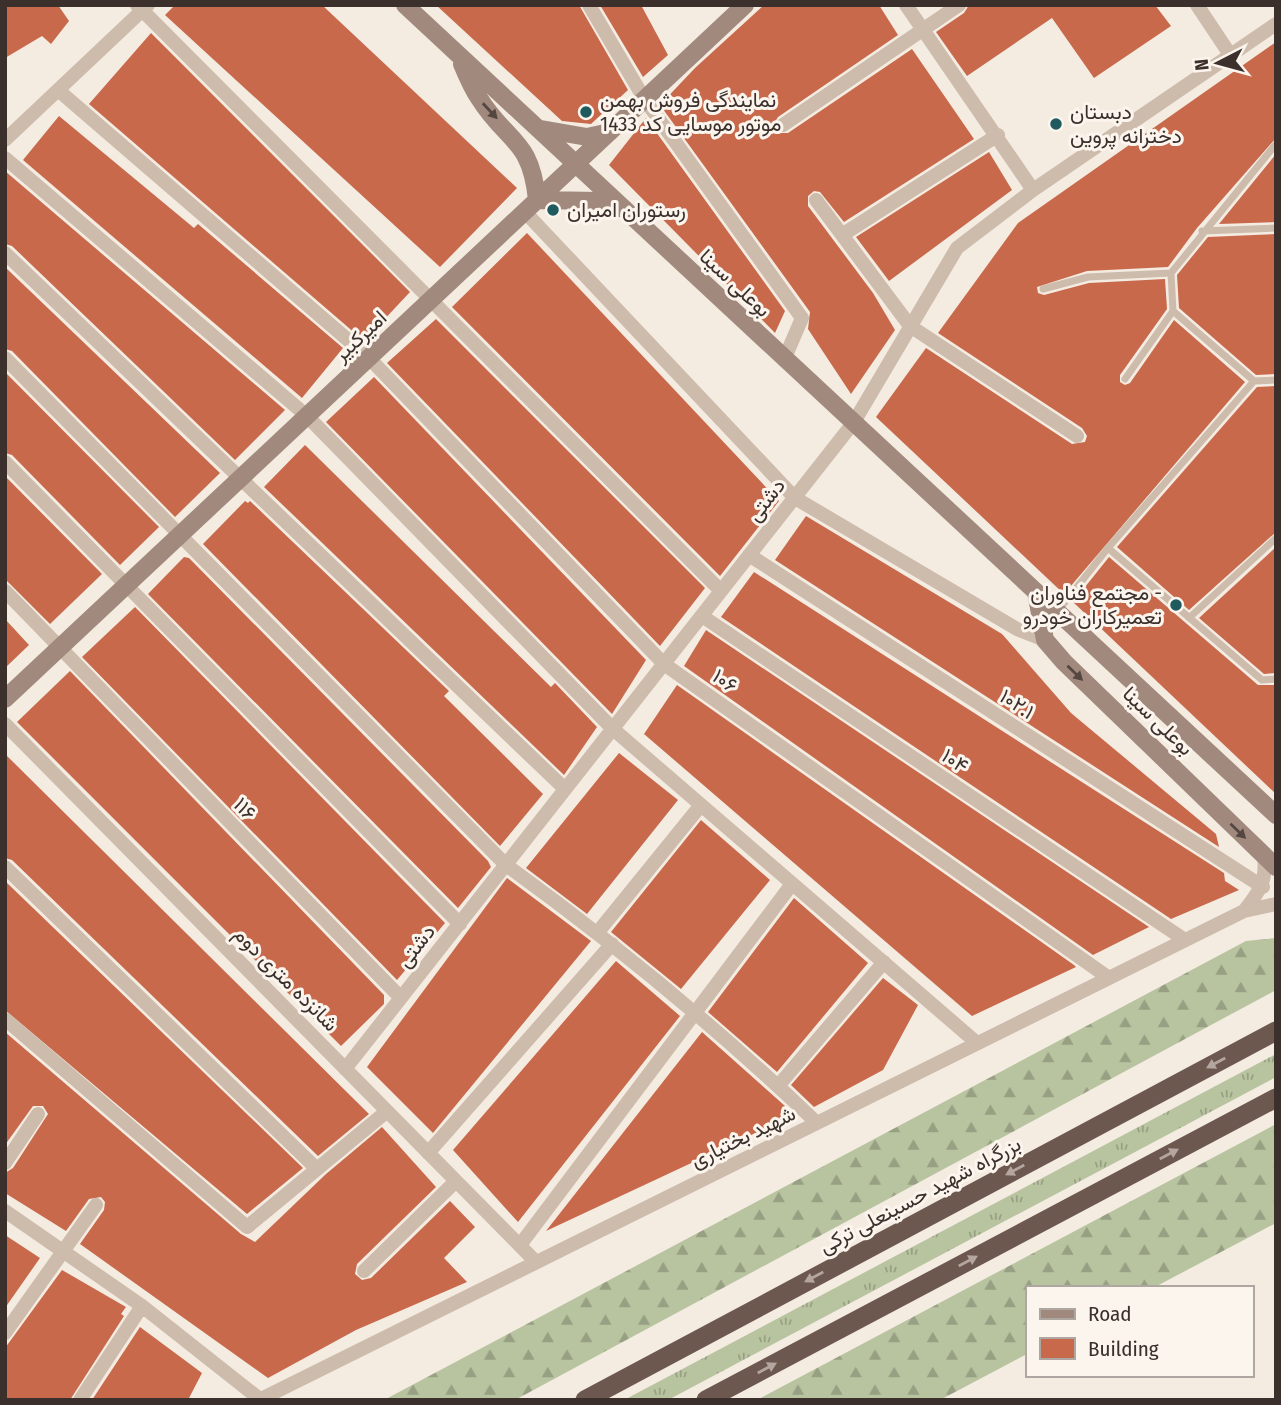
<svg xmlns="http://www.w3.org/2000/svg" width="1281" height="1405" font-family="'Fira Sans Condensed',Vazirmatn,sans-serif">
<defs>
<pattern id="grass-tufts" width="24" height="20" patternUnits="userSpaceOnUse" patternTransform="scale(1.75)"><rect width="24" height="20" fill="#b8c4a0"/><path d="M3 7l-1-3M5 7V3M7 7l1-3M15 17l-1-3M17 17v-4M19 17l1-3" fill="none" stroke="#97a083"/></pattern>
<pattern id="forest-firs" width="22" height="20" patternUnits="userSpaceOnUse" patternTransform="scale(1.75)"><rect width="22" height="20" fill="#b8c4a0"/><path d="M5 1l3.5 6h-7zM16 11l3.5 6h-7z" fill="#97a083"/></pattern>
</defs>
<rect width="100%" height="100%" fill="#f4ebe1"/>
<path fill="url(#grass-tufts)" d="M1276,1054V1077L668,1400H624Z"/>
<path fill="url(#forest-firs)" d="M1276,938V990L515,1400H384L1246,941Z
M1276,1124V1223L1153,1288H1027V1354L940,1400H757Z"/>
<path fill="#c8694b" d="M5,5H58L69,21L51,44L42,36L5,58Z
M175,5H322L517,188L440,267L165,15Z
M436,5H579L628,90L591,124L562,121Z
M600,5H641L668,55L643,77Z
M764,5H879L898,35L778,117L773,125L778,133H788L912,49L974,139L844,222L820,192L814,191L808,196V206L873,293L895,330L851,394L808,329L810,312L660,105L695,68Z
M969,5H1155L1171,26L1094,78L1052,18L967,76L936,32L964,13Z
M151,33L410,292L364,341L89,104Z
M1276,42V138L1197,228L1168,267L1087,271L1037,287L1038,293L1044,295L1089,283L1165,279L1167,309L1120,375V382L1125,385L1130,383L1174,320L1245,382L1064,594L876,417L926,348L1072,444L1085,442L1087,436L1082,428L938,333L1018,223Z
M59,116L194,228L198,224L343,348L302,398L23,160Z
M646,118L785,311L775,333L609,165Z
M989,152L1012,190L889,281L856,237Z
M1276,154V222L1219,224Z
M5,171L285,410L235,460L12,246L5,244Z
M527,233L779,501L720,576L452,307Z
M1276,234V374L1256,375L1179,308L1177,275L1208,237Z
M5,267L220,473L175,517L12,351L5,349Z
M436,319L705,588L660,646L387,363Z
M5,372L159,527L120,565L12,455L5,453Z
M374,377L646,660L612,714L326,422Z
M1276,386V532L1189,610L1117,547L1257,387Z
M305,445L551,687L555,683L597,727L564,775L264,487Z
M5,476L102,574L50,624L5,579Z
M245,501L248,503L250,501L449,691L444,696L543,794L500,846L203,544Z
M806,516L1002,634L1071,713L1216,834L1219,847L775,560Z
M1276,547V673L1264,674L1199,618Z
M184,557L189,558L488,861L491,867L458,908L148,594Z
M1109,557L1258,685H1276V794L1073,602Z
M754,572L1224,873L1225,881L1239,890L1171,919L721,617Z
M135,607L445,923L397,980L82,657Z
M5,619L29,645L5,668Z
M706,630L1149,927L1093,955L684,666Z
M70,671L384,995V1004L341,1046L17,722Z
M677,685L1074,965L1076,967L972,1016L644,734Z
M619,753L678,800L587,914L526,868Z
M5,754L369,1114L318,1156L12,860L5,858Z
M701,820L770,880L681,989L611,932Z
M507,878L591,941L433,1133L367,1067Z
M5,881L303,1168L247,1214L5,1010Z
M794,898L868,963L777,1072L708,1012Z
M616,961L680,1016L518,1222L453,1150Z
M883,978L918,1005L883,1070L814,1107L791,1085Z
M5,1032L241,1234L255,1242L326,1174L382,1127L436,1187L357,1264L355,1274L362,1280L371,1278L450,1201L475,1227L444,1258L467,1282L356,1330L268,1378L80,1244L104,1210L105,1202L101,1197L89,1199L66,1231L5,1193V1173L13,1168L48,1114L43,1106H33L5,1145Z
M702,1032L785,1106L783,1120L546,1231Z
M5,1235L40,1258L5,1308Z
M62,1270L126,1307L121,1314L124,1316L70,1400H5V1348Z
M140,1327L202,1373L188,1400H92Z"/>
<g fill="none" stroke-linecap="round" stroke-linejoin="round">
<path stroke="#cdbbac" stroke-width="7" d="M1202,231L1276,228
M1043,289L1088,277L1171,273
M1125,379L1173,311
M1254,381L1173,311L1171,273L1276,144
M1108,548L1262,680L1276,679
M1189,618L1276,538
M1048,633L1057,612L1108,548L1254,381L1276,380"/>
<path stroke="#cdbbac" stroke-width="14" d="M137,5L721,591
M589,5L645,100L802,318L784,360
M906,5L1033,190
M1197,5L1231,56
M58,90L369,358L664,664L1109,978
M783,125L959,5
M5,140L148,5
M5,158L307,416L613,729L977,1043
M816,200L910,326L1077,436
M525,212L795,498L1017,629L1045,640
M842,235L998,135
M5,253L565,789
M5,358L506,865C615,944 720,1030 817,1123
M5,462L460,924
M749,555L1263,887
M5,591L401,998
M702,616L1185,940
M5,724L536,1262
M5,867L317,1169
M1244,911C1260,891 1267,881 1264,856
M598,932L701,805
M5,1019L247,1227L386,1112
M345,1069L854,422L957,248L1033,190L1276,24
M778,1086L884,962
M428,1153L612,944
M5,1163L38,1114
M5,1211L142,1306L261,1400
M520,1245L792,884
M364,1271L456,1181
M5,1333L96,1205
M80,1400L142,1306
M259,1400L1244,911L1276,904"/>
<path stroke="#a18a7d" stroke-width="18" d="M405,5L1276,815
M462,64C467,76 472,88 479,98C507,143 531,138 537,200L599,201L618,208
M541,129L587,137L610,132
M1036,592L1045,640L1064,662L1276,867
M5,699L745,5"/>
<path stroke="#6c584f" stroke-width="19" d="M585,1400L1276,1031
M706,1400L1276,1098"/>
</g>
<defs><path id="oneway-solid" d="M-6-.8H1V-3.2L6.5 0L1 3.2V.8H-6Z" transform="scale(1.75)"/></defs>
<g fill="#544640">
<use href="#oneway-solid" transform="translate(490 111) rotate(47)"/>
<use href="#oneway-solid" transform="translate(1075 673) rotate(44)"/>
<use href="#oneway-solid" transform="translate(1238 831) rotate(44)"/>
</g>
<g fill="#b4a69e">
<use href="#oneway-solid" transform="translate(1216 1063) rotate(152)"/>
<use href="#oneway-solid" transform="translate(1169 1154) rotate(-28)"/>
<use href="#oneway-solid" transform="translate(1015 1170) rotate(152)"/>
<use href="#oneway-solid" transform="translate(968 1261) rotate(-28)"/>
<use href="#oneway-solid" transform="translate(814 1277) rotate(152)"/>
<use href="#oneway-solid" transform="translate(767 1368) rotate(-28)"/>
</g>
<g fill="#1f5a5e" stroke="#fbf5ee" stroke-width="2.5">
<circle cx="586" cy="112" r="7"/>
<circle cx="1056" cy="124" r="7"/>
<circle cx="553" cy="210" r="7"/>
<circle cx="1176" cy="605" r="7"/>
</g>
<g text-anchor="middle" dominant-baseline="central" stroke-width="6" stroke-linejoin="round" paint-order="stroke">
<g font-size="21" fill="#3b302b" stroke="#fbf5ee" text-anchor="start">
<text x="600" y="100">نمایندگی فروش بهمن<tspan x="600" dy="24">موتور موسایی کد 1433</tspan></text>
<text x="1070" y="112">دبستان<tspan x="1070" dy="24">دخترانه پروین</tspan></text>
<text x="567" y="210">رستوران امیران</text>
<text x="1162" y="593" text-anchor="end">مجتمع فناوران -<tspan x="1162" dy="24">تعمیرکاران خودرو</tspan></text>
</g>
<g font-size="21" fill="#3b302b" stroke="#fbf5ee">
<text transform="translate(735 283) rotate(43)">بوعلی سینا</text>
<text transform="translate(360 336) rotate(-43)">امیرکبیر</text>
<text transform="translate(766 500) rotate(-52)">دشتی</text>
<text transform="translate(725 681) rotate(35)">۱۰۶</text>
<text transform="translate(1017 704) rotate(33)">۱۰۲.۱</text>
<text transform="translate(1158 721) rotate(44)">بوعلی سینا</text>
<text transform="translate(955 761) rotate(34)">۱۰۴</text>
<text transform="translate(245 809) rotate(46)">۱۱۶</text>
<text transform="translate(416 946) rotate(-52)">دشتی</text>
<text transform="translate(286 979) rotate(45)">شانزده متری دوم</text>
<text transform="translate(743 1137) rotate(-26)">شهید بختیاری</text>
<text transform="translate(920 1195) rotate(-28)">بزرگراه شهید حسینعلی ترکی</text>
</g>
</g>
<rect width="1281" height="1405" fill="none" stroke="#3b302b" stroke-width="14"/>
<rect x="1026" y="1286" width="228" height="91" fill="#fbf5ee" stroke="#aea6a0" stroke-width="2"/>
<rect x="1040" y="1309" width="35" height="10" fill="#a18a7d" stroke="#aea6a0" stroke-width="2"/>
<text x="1088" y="1321" font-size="21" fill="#3b302b">Road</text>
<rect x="1040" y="1338" width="35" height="21" fill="#c8694b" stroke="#aea6a0" stroke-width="2"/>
<text x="1088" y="1356" font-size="21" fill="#3b302b">Building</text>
<g transform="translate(1218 63) rotate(264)" stroke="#fbf5ee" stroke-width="5" paint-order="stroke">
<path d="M0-5L12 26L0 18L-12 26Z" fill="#3b302b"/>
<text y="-10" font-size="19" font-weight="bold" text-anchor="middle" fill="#3b302b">N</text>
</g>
</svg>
